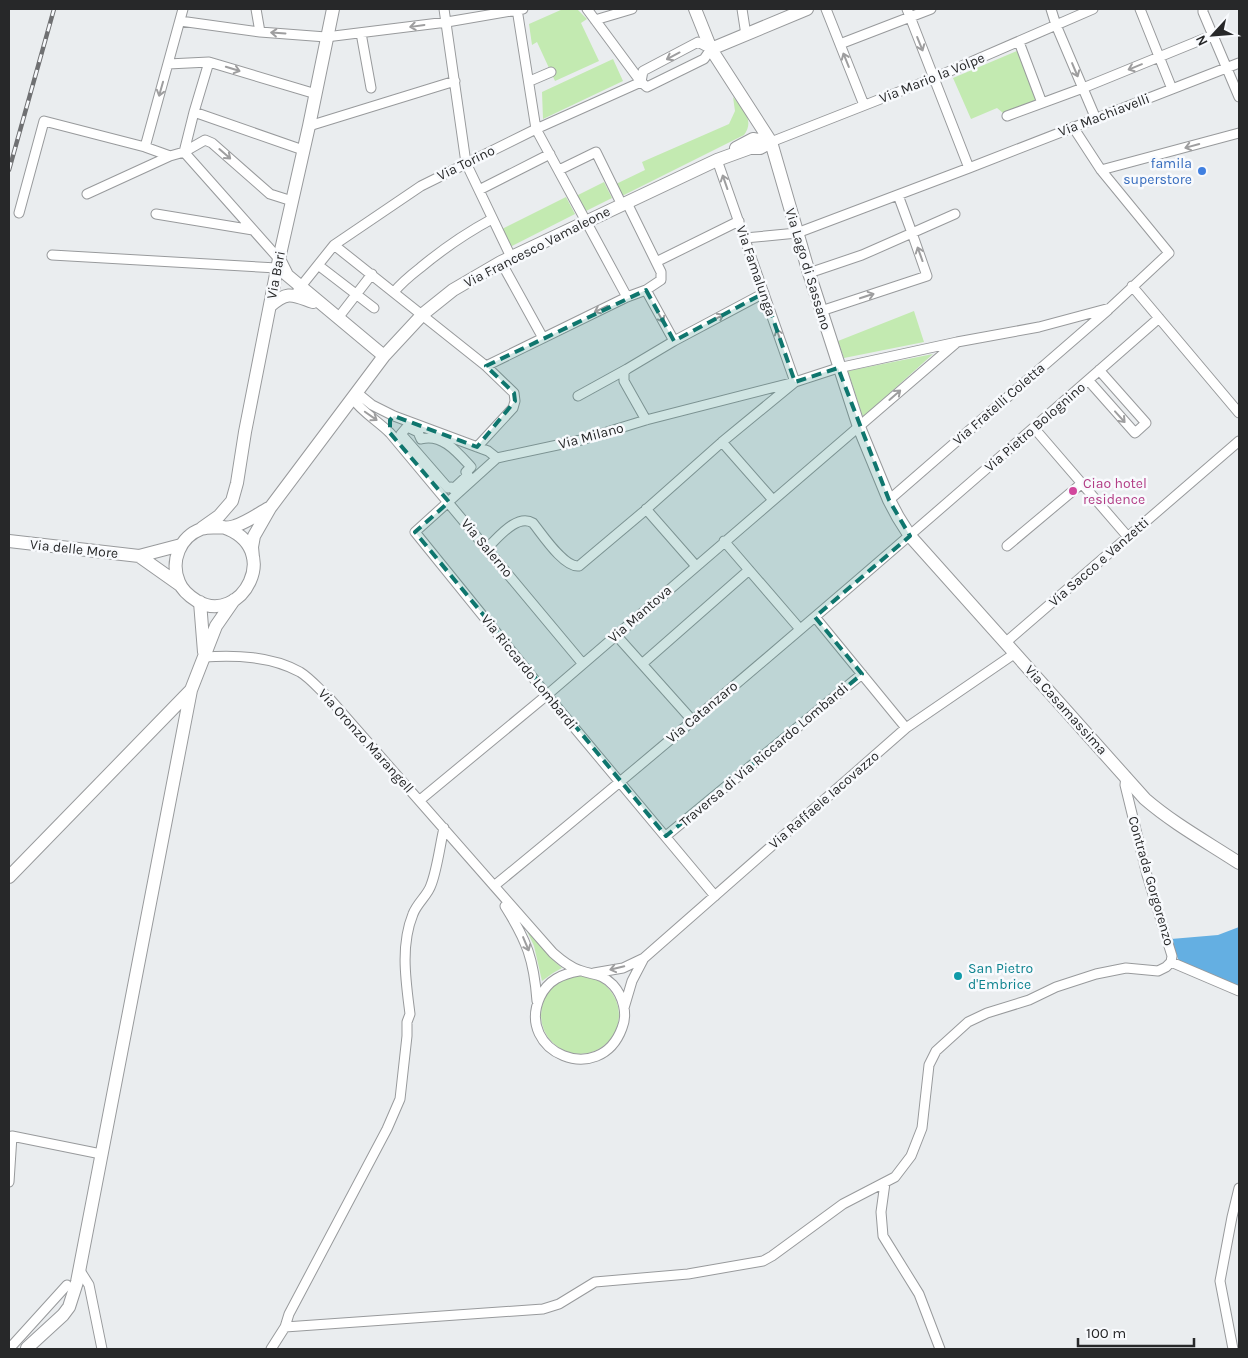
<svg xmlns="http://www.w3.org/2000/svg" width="1248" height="1358" font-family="Karla,sans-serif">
<rect width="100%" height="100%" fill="#eaedef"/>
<path fill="#c3eab1" d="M563,9H577L587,19L581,23L599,61L555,81L537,42L532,45L529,24Z
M1019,50L1038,100L1003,113L997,108L971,119L953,78Z
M613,59L623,81L543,119L542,92Z
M733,97C743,109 755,120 744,135L622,196L616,184L645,170L642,162L729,124L735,111Z
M604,182L612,198L584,212L576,196Z
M566,197L575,214L510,247L502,229Z
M914,311L924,342L844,358L838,341Z
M933,354L863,417L848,371Z
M527,931L554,961L562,968L553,973L542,981L534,946Z
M541 1015a39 39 0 1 1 78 0a39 39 0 1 1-78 0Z"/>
<path fill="#64afe2" d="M1239,927V988L1181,963L1178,959L1171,939L1218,935Z"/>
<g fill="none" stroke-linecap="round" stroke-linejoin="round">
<g stroke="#989a9c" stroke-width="11">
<path id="street" d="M256,9L260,32
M444,9L466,163L511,257
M517,9L536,129L627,297
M587,9L641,82L647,87L704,59L711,49L698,42L643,71L641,82
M742,9L746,35
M826,9L864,105
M907,9L969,168
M1051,9L1056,25L1096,119
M1140,9L1172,89
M1203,9V12L1239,97
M595,20L632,9
M180,21L260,32L326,37L447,22L523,9
M361,33L371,88
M1019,42L1042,103
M840,44L931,9
M168,64L209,62L316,94
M530,81L551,72
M194,112L303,150
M1007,116L1083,88L1213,35
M309,126L455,81
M771,142L934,78L1093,9
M145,147L183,9
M184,152L279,259
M184,152L194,112L209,62
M559,170L596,152L622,205
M1101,170L1239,133
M479,190L550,154
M87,194L170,156L184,152L205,140L212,143L270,194L292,201
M898,195L912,233L955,214
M19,213L44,121L145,147L170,156
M156,214L253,230
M745,238L797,233L969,168L1239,63
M334,245L486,366L514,393L515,401L513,408L477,447
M52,255L277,268L281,270
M501,262L543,338
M656,262L739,221
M318,265L374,308
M809,273L862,255L912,233L927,276L821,311
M1132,286L1239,413
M298,290L334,245L421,186L536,129L641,82
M646,290L674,341
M394,292C402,282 411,275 420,268C444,248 466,233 492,219
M338,318L372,274
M486,366L627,297L646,290L661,280V272L627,203
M1088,380L1135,433L1146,423L1099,370
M578,396L627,369
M646,420L624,381V372L627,369L674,341L764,293
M407,427L418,432L421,439C442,433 458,453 471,467L466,472L468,475L453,489L451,487L448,488L401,434Z
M1034,428L1128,537
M722,442L773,500
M497,458L415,532L547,695L715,896
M889,500L1108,310
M646,509L696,566
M724,541L800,629
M1007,546L1081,484
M487,548C498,538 517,513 533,523C542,534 564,568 579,566L642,513L722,442L795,382L717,160
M815,617L906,728
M616,635L692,720
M1005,643L1239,441
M204,657C236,655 271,656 300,672C310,678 320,690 329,698L553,953C561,960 569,967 579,970C594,976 600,972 613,985C623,996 628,1014 622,1028C600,1088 515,1052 540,997C548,980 562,974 579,971
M583,664L390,433C378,421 362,412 352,398L361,396L372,405L394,416L488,451L497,458L581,440L646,420L795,382L838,368L957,342L1039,327L1110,308L1169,253L1101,170L1073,127
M642,664L749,570
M420,800L547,695L956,343
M666,836L862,674
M494,886C719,702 940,510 1159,318
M505,906C527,941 534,960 537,1001
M644,958L906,728L1014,654
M1171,962L1239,991
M594,973L623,968L644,958L632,981L624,1008
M9,1182L12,1136L101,1154
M885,1183L881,1212L883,1236L919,1294L940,1349
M79,1269L89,1285L102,1349
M285,1327L289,1314L387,1129L400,1099L407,1036V1022L410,1014C406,982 400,946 413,914C417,903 428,895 431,885C437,870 440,845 444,828
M9,1349L67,1285
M271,1349L285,1327L543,1309L559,1304L595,1282L688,1274L763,1261L772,1256L843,1204L895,1177L911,1156L922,1128L929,1065L936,1051L968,1022L987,1013L1029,1000L1056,987L1096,974L1126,968L1158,971L1166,967L1171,962L1172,956L1147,875L1125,785L1126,776
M1233,1349L1220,1281L1232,1217L1239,1188"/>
</g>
<g stroke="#989a9c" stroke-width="14">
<path id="secondary" d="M695,9L711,49L771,142L809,273L859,427L889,500L898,517L910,536L1145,799C1174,824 1207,842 1239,863
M711,49L807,9
M736,148L753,139L771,142
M279,259L287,275L384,356
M270,306C288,290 293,295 313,302
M223,527C285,548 241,627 197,601C189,596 182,590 179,582C170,561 180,537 201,529C212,525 224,530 235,526C247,522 258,514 269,508
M202,528L219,516L232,501L237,483L245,432L279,259L309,126L333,9
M9,541L139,556L181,545
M139,556L180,585
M253,558L252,547L254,536L270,508L384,356L423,314L453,290L501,262L717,160L750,148H760L771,142
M200,602L204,652
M9,877L191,690
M27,1348L63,1315L69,1307L77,1282L191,690L216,626L234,600"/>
</g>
<use href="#street" stroke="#fff" stroke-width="9"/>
<use href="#secondary" stroke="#fff" stroke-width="12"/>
<g stroke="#6f7072" stroke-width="4.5">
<path id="rail" d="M9,170L54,9"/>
</g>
<use href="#rail" stroke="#f8fafd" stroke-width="2.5" stroke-dasharray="8" stroke-linecap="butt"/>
</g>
<defs><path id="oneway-shaft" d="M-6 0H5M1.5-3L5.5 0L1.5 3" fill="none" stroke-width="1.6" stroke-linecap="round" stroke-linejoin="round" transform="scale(1.25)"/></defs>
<g stroke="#9e9e9f">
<use href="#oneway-shaft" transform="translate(417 26) rotate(172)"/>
<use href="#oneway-shaft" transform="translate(278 33) rotate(-176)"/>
<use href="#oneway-shaft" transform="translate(920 44) rotate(68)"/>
<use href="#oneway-shaft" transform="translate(673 56) rotate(152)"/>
<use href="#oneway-shaft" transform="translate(846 60) rotate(-112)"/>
<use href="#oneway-shaft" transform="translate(1135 67) rotate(158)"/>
<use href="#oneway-shaft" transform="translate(233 69) rotate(17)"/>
<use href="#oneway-shaft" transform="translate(1075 70) rotate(67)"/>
<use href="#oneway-shaft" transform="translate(161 89) rotate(106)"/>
<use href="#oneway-shaft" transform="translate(1192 146) rotate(165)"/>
<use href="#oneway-shaft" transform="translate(225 154) rotate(41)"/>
<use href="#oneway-shaft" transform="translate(725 182) rotate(-109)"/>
<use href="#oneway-shaft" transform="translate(920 254) rotate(-110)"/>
<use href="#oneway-shaft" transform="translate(867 296) rotate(-18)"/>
<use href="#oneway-shaft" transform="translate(601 309) rotate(154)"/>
<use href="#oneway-shaft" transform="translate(660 316) rotate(61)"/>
<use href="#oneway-shaft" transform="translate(717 318) rotate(-28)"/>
<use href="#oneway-shaft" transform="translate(779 336) rotate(-109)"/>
<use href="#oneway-shaft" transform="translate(895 395) rotate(-41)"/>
<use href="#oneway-shaft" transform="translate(371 416) rotate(35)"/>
<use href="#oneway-shaft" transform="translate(1120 417) rotate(48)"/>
<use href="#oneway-shaft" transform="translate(526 944) rotate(67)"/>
<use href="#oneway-shaft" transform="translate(617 968) rotate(166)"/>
</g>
<path fill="#0f766e" fill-opacity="0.2" stroke="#0f766e" stroke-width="4" stroke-dasharray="10 6" stroke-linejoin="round" d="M646,290L674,341L764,293L795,382L838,368L889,500L910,536L815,617L862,674L666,836L415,532L449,502L390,433V420L394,416L477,447L515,401L514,393L486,366Z"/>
<circle fill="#3f7fe0" stroke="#f8fafd" stroke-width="2" cx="1202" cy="171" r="5"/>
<circle fill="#d1479c" stroke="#f8fafd" stroke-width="2" cx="1073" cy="491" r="5"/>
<circle fill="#0f9aa8" stroke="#f8fafd" stroke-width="2" cx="958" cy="976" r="5"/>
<g text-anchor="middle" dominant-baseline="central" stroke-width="5" stroke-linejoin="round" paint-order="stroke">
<g font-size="14" fill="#272829" stroke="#f8fafd">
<text transform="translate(932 78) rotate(-22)">Via Mario la Volpe</text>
<text transform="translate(1104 115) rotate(-21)">Via Machiavelli</text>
<text transform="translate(466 163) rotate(-26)">Via Torino</text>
<text transform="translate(537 247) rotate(-27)">Via Francesco Vamaleone</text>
<text transform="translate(808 269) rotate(73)">Via Lago di Sassano</text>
<text transform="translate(756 271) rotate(71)">Via Famalunga</text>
<text transform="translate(276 275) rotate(-79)">Via Bari</text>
<text transform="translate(999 404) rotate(-41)">Via Fratelli Coletta</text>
<text transform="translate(1035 427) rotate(-41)">Via Pietro Bolognino</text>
<text transform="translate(591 436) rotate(-15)">Via Milano</text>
<text transform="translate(487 548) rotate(50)">Via Salerno</text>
<text transform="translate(74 549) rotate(6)">Via delle More</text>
<text transform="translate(1099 562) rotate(-41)">Via Sacco e Vanzetti</text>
<text transform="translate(640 614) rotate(-41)">Via Mantova</text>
<text transform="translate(529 672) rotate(51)">Via Riccardo Lombardi</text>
<text transform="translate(1066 710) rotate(48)">Via Casamassima</text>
<text transform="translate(702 712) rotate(-40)">Via Catanzaro</text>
<text transform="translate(366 741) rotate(48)">Via Oronzo Marangell</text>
<text transform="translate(764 755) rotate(-40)">Traversa di Via Riccardo Lombardi</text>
<text transform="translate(824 800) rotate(-41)">Via Raffaele Iacovazzo</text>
<text transform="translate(1151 881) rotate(74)">Contrada Gorgorenzo</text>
</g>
<g font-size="14" fill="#366cbe" stroke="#f8fafd" text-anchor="end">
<text x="1192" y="163">famila<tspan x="1192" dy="16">superstore</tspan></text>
</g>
<g font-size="14" fill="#b23c85" stroke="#f8fafd" text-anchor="start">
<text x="1083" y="483">Ciao hotel<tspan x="1083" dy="16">residence</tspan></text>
</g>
<g font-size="14" fill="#0d838f" stroke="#f8fafd" text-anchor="start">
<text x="968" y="968">San Pietro<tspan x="968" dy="16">d'Embrice</tspan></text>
</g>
</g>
<rect width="1248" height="1358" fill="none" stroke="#272829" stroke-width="20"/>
<g transform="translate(1213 35) rotate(244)" stroke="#f8fafd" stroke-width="4" paint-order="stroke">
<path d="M0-4L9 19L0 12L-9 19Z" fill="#272829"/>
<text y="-8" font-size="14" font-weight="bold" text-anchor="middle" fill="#272829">N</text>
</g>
<path d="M1078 1338v8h116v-8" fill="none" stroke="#272829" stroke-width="2.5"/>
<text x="1086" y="1338" font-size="15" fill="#272829" stroke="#f8fafd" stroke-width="4" paint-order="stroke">100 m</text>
</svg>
